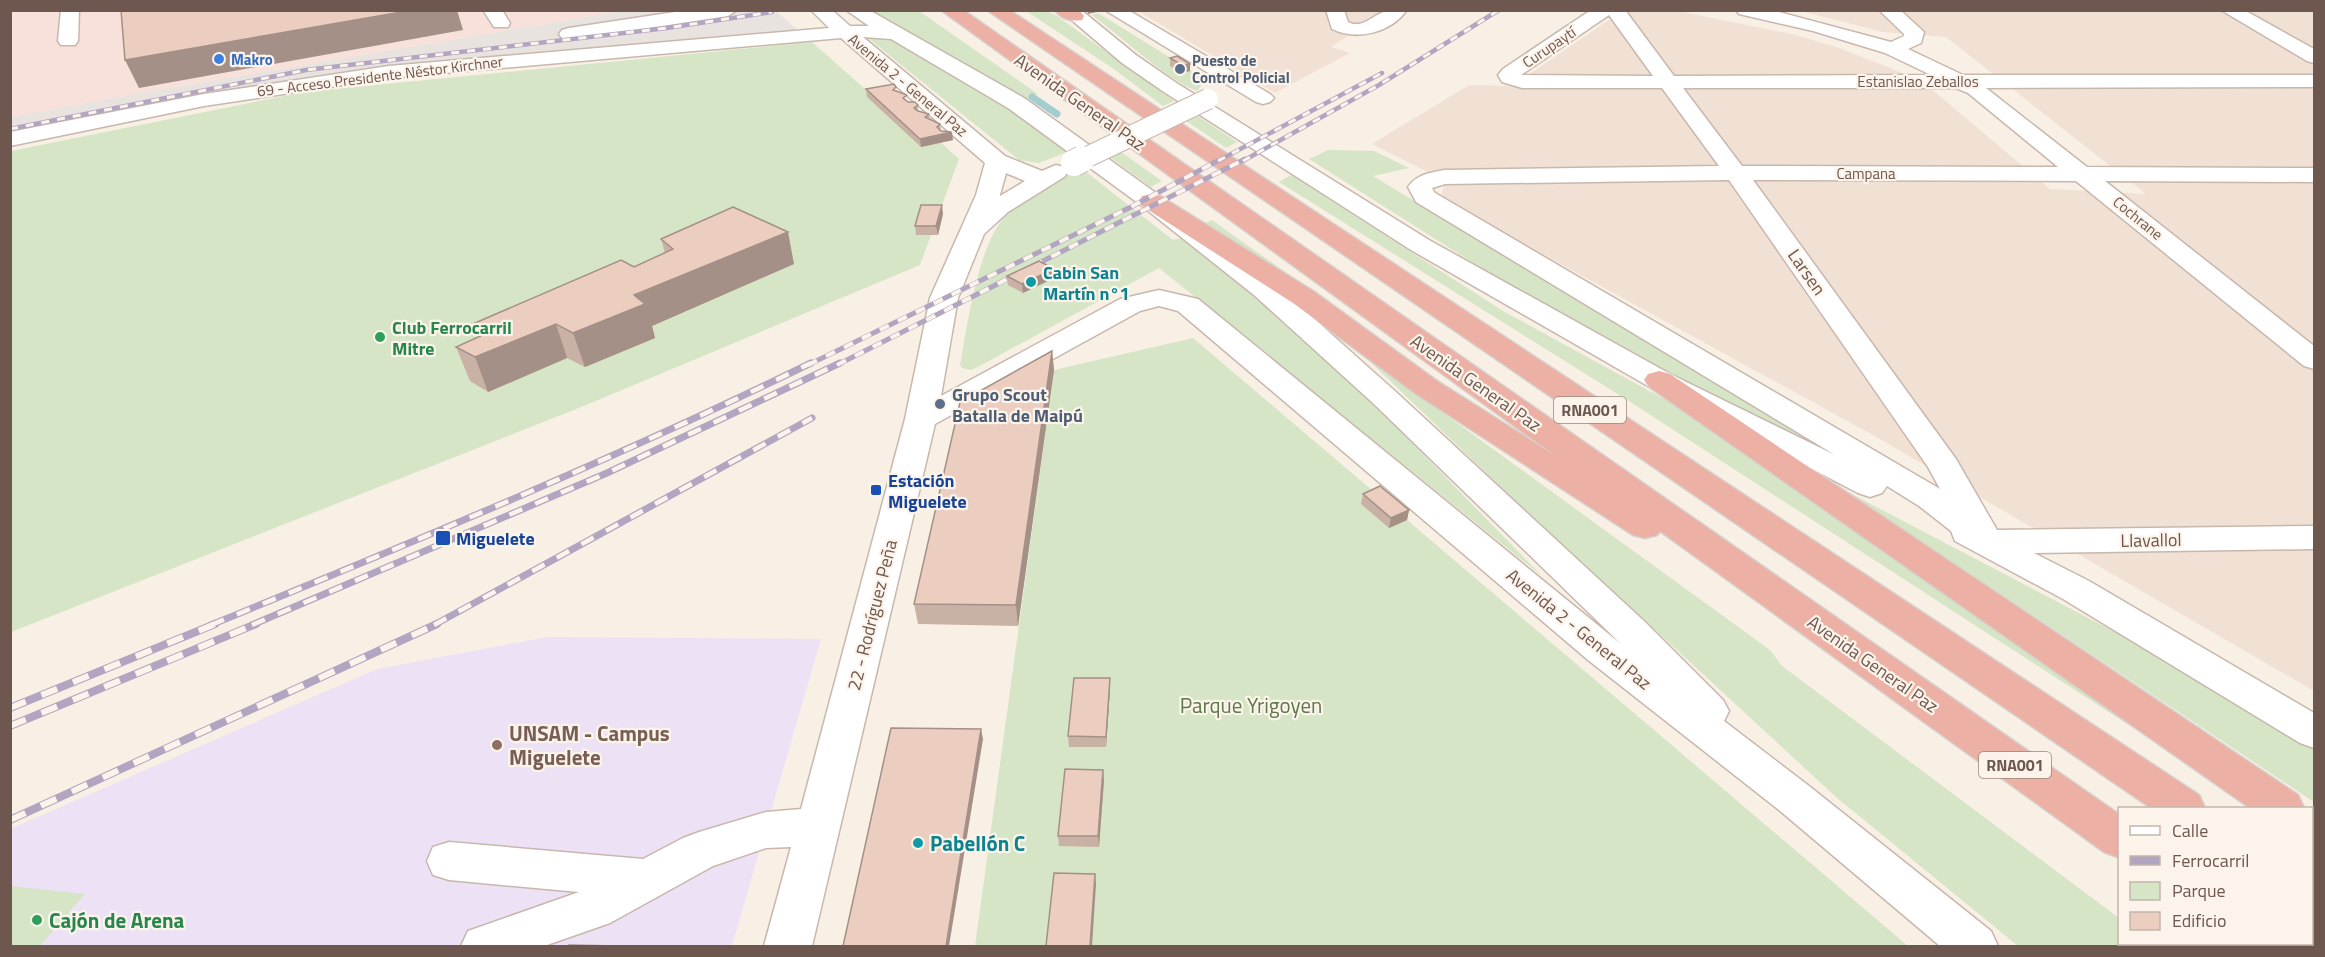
<svg xmlns="http://www.w3.org/2000/svg" width="2325" height="957" font-family="'Titillium Web',sans-serif">
<rect width="100%" height="100%" fill="#f9f0e5"/>
<path fill="#f0e1d4" d="M1138,11H1386L1331,47L1350,53L1275,93Z
M1622,11H1678L1796,35L1839,48L1908,75L1929,87L2050,189L2146,194L1946,37L1883,32L1801,11H2314V691L1871,434L1440,198L1446,181L1372,144L1469,85L1512,86Z"/>
<path fill="#f8e1da" d="M11,11H621L139,93L11,117Z"/>
<path fill="#e9e3df" d="M621,11H776L798,30L396,67L242,87L11,133V117L139,93Z"/>
<path fill="#ede2f5" d="M547,637L821,639L732,946H11L10,829L377,669Z"/>
<path fill="#d5e5c6" d="M867,11H919L1038,94L1027,99Z
M1026,11H1047L1057,16L1174,101L1163,106L1111,67Z
M1098,13L1195,73L1200,77L1201,86L1197,91C1172,83 1116,33 1092,15Z
M863,34L882,35L1000,103L1067,152L1039,163L1019,160Z
M812,42L865,89H881L959,159L920,265L579,408L11,632V151L304,92Z
M1196,115L1237,142L1226,148L1185,120Z
M1328,150L1374,151L1409,168L1373,176L1836,457L1693,385L1561,314L1486,271L1309,159Z
M1121,152L1162,181L1151,187L1110,157Z
M1081,168L1173,240L1181,238L1244,286L1341,370L1542,576L1159,268L976,368L971,370L962,368L960,365C968,323 978,241 1009,212C1029,193 1057,181 1081,168Z
M1291,175L1503,311L1686,411L2270,808H2257L1632,403L1279,182Z
M1212,220L1327,302L1200,226Z
M1193,338L1908,946H975L1054,370Z
M1362,354L1770,650L1782,666L2119,918L2120,944H2153L2157,946H2018L1836,797L1508,494Z
M1844,490L2117,633L2314,747V802Z
M11,886L85,894L40,946H11Z"/>
<g fill="none" stroke-linecap="round" stroke-linejoin="round">
<path stroke="#a4cdd0" stroke-width="7" d="M1032,97L1057,114"/>
<g stroke="#c8b7ad" stroke-width="3">
<path id="minor" d="M61,10H79L78,41L75,45H61L58,41Z
M483,10H502L510,23L508,27H494Z
M688,10H737L728,16L569,40L562,38L559,34L562,30L569,28Z
M811,10H832L850,26H869L846,10H869L1024,98L1160,196L1274,283L1396,392L1645,622L1723,700L1729,711L1724,721L1809,786L1991,931L1998,946H1940L1779,810L1588,660L1178,311L1159,306L1140,311L935,424L812,946H764L791,847L766,848L713,866L610,923L544,946H461L468,931L579,892L449,880L433,875L427,861L433,847L449,842L643,859L683,838L699,832L766,812L801,809L905,419L930,298L976,195L985,163L841,38L389,78L204,106L10,146V132L204,94L389,66L829,28ZM863,37L891,39L1008,108L1142,206L1254,295L1374,404L1621,644L1198,299L1159,290L1120,299L941,396L958,298L984,234L1008,212L1064,177L1068,172L1064,167L1056,165L1042,171L1005,156ZM1006,173L1025,181L1000,196V195Z
M1060,10H1081L1136,55L1178,84L1429,240L1670,374L1835,455L1416,202L1408,187C1417,174 1430,173 1444,170L1719,166L1662,88H1522L1502,82L1498,75L1503,69L1591,10H1625L1674,76L1931,75L1885,53L1813,31L1739,14L1736,10H1771L1891,42L1904,36V34L1879,10H1900L1924,32L1921,43L1908,49L1963,75H2314V87L1986,88L2087,167L2314,168V182L2105,181L2314,346V369L2304,366L2076,181L1753,180L1956,459L1997,530L2314,526V549L2034,553L2089,581L2314,713V748L2300,743L2063,599L1955,541L1951,531L1919,506L1887,486L1882,493L1870,497L1858,493L1694,407L1648,386L1411,250L1164,92L1122,63ZM1609,15L1653,76L1521,75ZM1683,88H1956L1968,93L2058,167L1742,166ZM1729,180L1928,467L1940,489L1435,193L1432,188L1445,184Z
M1105,10H1128L1270,94L1274,98L1270,102L1263,104L1256,102Z
M1326,10H1344L1348,22C1362,29 1371,17 1383,12C1389,9 1400,10 1407,10C1390,33 1357,41 1332,29Z
M2221,10H2244L2314,49V63L2307,61Z"/>
</g>
<g stroke="#d6d0cd" stroke-width="3">
<path id="highway" d="M941,10H963L2120,815V858L2104,852L1660,531L1657,535L1645,538L1633,535L1415,393L1293,303L1142,206L1139,201L1142,196L1151,194L1160,196L1313,291L1437,381L1557,457Z
M987,10H1009L2199,795L2205,808H2151Z
M1055,10H1079L1084,16L1082,20C1072,22 1061,19 1055,10Z
M1659,371L1670,374L2298,795L2304,808H2250L1648,386L1644,380L1648,374Z
M2312,810H2314V848H2312Z
M2312,874L2314,875V916L2312,915Z
M2243,944H2294L2295,946H2244Z"/>
</g>
<use href="#minor" fill="#fff" fill-rule="evenodd"/>
<use href="#highway" fill="#ecb1a4" fill-rule="evenodd"/>
<g stroke="#b2a5c1" stroke-width="4.5">
<path id="rail-far3" d="M10,129L306,70L667,28L772,12
M1218,161L1382,73
M1243,161L1379,85L1499,10"/>
</g>
<g stroke="#b2a5c1" stroke-width="5">
<path id="rail-far2" d="M808,365L1131,207L1221,159
M837,365L1245,159"/>
</g>
<g stroke="#b2a5c1" stroke-width="7">
<path id="rail-far1" d="M211,625C413,542 615,459 811,363
M252,625L607,473L840,363
M434,625L812,418"/>
</g>
<g stroke="#b2a5c1" stroke-width="8">
<path id="rail" d="M10,708L215,624
M10,726L256,624
M10,820L437,624"/>
</g>
<use href="#rail-far3" stroke="#fcf4eb" stroke-width="3" stroke-dasharray="8" stroke-linecap="butt"/>
<use href="#rail-far2" stroke="#fcf4eb" stroke-width="4" stroke-dasharray="10" stroke-linecap="butt"/>
<use href="#rail-far1" stroke="#fcf4eb" stroke-width="4.5" stroke-dasharray="14" stroke-linecap="butt"/>
<use href="#rail" stroke="#fcf4eb" stroke-width="6" stroke-dasharray="17" stroke-linecap="butt"/>
<g stroke="#c8b7ad" stroke-width="22" stroke-linecap="butt">
<path id="minor-bridge-far1" d="M1079,161L1208,99"/>
</g>
<g stroke="#c8b7ad" stroke-width="28" stroke-linecap="butt">
<path id="minor-bridge" d="M1074,163L1082,159"/>
</g>
<use href="#minor-bridge-far1" stroke="#fff" stroke-width="20"/>
<use href="#minor-bridge" stroke="#fff" stroke-width="26"/>
</g>
<path fill="#cab1a5" d="M1170,58L1190,64V71L1182,73L1170,66Z
M866,89L897,91L908,102L918,105V111L929,114V119L940,124L941,131L953,140L921,147L867,97Z
M943,214L938,235H916L915,226Z
M661,239L794,264L652,326L655,338L585,367L567,358L488,392L470,381L456,347L480,336L475,323L634,267L665,253Z
M1007,276L1054,278L1023,293L1008,285Z
M1052,351L1054,370L1018,626L918,624L914,604Z
M1363,494L1409,510L1407,520L1389,528L1361,504Z
M1110,678V689L1106,747H1069L1068,736Z
M1104,780L1099,847L1059,846L1058,836Z"/>
<path fill="#a49086" d="M413,10H457L463,30L139,88L125,60Z
M1087,10H1097V12L1088,14Z
M1190,64V71L1182,73V65Z
M952,132L953,140L921,147L920,139Z
M942,205L943,214L938,235L936,226Z
M788,232L794,264L652,326L655,338L585,367L573,333L634,295Z
M1054,269V278L1023,293L1022,284Z
M556,324L567,358L488,392L475,357Z
M1052,351L1054,370L1018,626L1016,605Z
M1409,510L1407,520L1389,528L1391,518Z
M1110,678V689L1106,747V737Z
M981,729L983,739L949,946H946Z
M1103,770L1104,780L1099,847L1098,836Z
M1095,874L1096,884L1092,946H1090Z"/>
<path fill="#ebcec0" stroke="#a49086" stroke-width="1.5" d="M121,10H413L125,60Z
M1177,56L1190,64L1182,65L1170,58Z
M894,84L896,87L893,90L907,95L903,98L908,102H915L918,105L914,108L918,111L929,114L925,117L940,124L937,127L941,131L952,132L920,139L866,89Z
M921,205H942L936,226H915Z
M733,207L788,232L634,295L645,304L573,333L556,324L475,357L456,347L487,333L475,323L621,260L634,267L673,249L661,239Z
M1039,261L1054,269L1022,284L1007,276Z
M1052,351L1016,605L914,604L960,402Z
M1380,486L1409,510L1391,518L1363,494Z
M1074,678H1110L1106,737L1068,736Z
M891,728L981,729L946,946H843Z
M1065,769L1103,770L1098,836H1058Z
M1054,873L1095,874L1090,946H1046Z
M569,945L619,946H568Z"/>
<circle fill="#3f7fe0" stroke="#fcf4eb" stroke-width="2" cx="219" cy="59" r="6"/>
<g fill="#5c6f8a" stroke="#fcf4eb" stroke-width="2">
<circle cx="1180" cy="69" r="6"/>
<circle cx="940" cy="404" r="6"/>
</g>
<g fill="#0f9aa8" stroke="#fcf4eb" stroke-width="2">
<circle cx="1031" cy="282" r="6"/>
<circle cx="918" cy="843" r="6"/>
</g>
<g fill="#2e9e5b" stroke="#fcf4eb" stroke-width="2">
<circle cx="380" cy="337" r="6"/>
<circle cx="37" cy="920" r="6"/>
</g>
<g fill="#1a4fb4" stroke="#fcf4eb" stroke-width="2">
<rect x="870" y="484" width="12" height="12" rx="3"/>
<rect x="435" y="530" width="16" height="16" rx="3"/>
</g>
<circle fill="#8d6e63" stroke="#fcf4eb" stroke-width="2" cx="497" cy="745" r="6"/>
<g text-anchor="middle" dominant-baseline="central" stroke-width="4.5" stroke-linejoin="round" paint-order="stroke">
<g font-size="15" fill="#6e574e" stroke="#fcf4eb">
<text transform="translate(1549 47) rotate(-34)">Curupaytí</text>
<text transform="translate(380 76) rotate(-7)">69 - Acceso Presidente Néstor Kirchner</text>
<text x="1918" y="81">Estanislao Zeballos</text>
<text transform="translate(908 85) rotate(40)">Avenida 2 - General Paz</text>
<text x="1866" y="173">Campana</text>
<text transform="translate(2138 218) rotate(39)">Cochrane</text>
</g>
<g font-size="15" font-weight="bold" fill="#366cbe" stroke="#fcf4eb" text-anchor="start">
<text x="231" y="59">Makro</text>
</g>
<g font-size="15" font-weight="bold" fill="#4e5e75" stroke="#fcf4eb" text-anchor="start">
<text x="1192" y="60">Puesto de<tspan x="1192" dy="17">Control Policial</tspan></text>
</g>
<g fill="#fcf4eb" stroke="#99867d" stroke-width="1.5">
<rect x="1554" y="397" width="72" height="26" rx="4.5"/>
<rect x="1979" y="752" width="72" height="26" rx="4.5"/>
</g>
<g font-size="16" font-weight="bold" fill="#6e574e">
<text x="1590" y="410">RNA001</text>
<text x="2015" y="765">RNA001</text>
</g>
<g font-size="18" fill="#6e574e" stroke="#fcf4eb">
<text transform="translate(1080 102) rotate(35)">Avenida General Paz</text>
<text transform="translate(1807 272) rotate(55)">Larsen</text>
<text transform="translate(1476 383) rotate(35)">Avenida General Paz</text>
<text transform="translate(2151 540) rotate(-1)">Llavallol</text>
<text transform="translate(872 615) rotate(-76)">22 - Rodríguez Peña</text>
<text transform="translate(1579 629) rotate(39)">Avenida 2 - General Paz</text>
<text transform="translate(1873 664) rotate(35)">Avenida General Paz</text>
</g>
<g font-size="18" font-weight="bold" fill="#0d838f" stroke="#fcf4eb" text-anchor="start">
<text x="1043" y="272">Cabin San<tspan x="1043" dy="21">Martín n°1</tspan></text>
</g>
<g font-size="18" font-weight="bold" fill="#27864d" stroke="#fcf4eb" text-anchor="start">
<text x="392" y="327">Club Ferrocarril<tspan x="392" dy="21">Mitre</tspan></text>
</g>
<g font-size="18" font-weight="bold" fill="#4e5e75" stroke="#fcf4eb" text-anchor="start">
<text x="952" y="394">Grupo Scout<tspan x="952" dy="21">Batalla de Maipú</tspan></text>
</g>
<g font-size="18" font-weight="bold" fill="#164399" stroke="#fcf4eb" text-anchor="start">
<text x="888" y="480">Estación<tspan x="888" dy="21">Miguelete</tspan></text>
<text x="456" y="538">Miguelete</text>
</g>
<g font-size="21" fill="#5b794a" stroke="#fcf4eb">
<text x="1251" y="705">Parque Yrigoyen</text>
</g>
<g font-size="21" font-weight="bold" fill="#785e54" stroke="#fcf4eb" text-anchor="start">
<text x="509" y="733">UNSAM - Campus<tspan x="509" dy="24">Miguelete</tspan></text>
</g>
<g font-size="21" font-weight="bold" fill="#0d838f" stroke="#fcf4eb" text-anchor="start">
<text x="930" y="843">Pabellón C</text>
</g>
<g font-size="21" font-weight="bold" fill="#27864d" stroke="#fcf4eb" text-anchor="start">
<text x="49" y="920">Cajón de Arena</text>
</g>
</g>
<rect width="2325" height="957" fill="none" stroke="#6e574e" stroke-width="24"/>
<rect x="2118" y="807" width="195" height="138" fill="#fcf4eb" stroke="#c3b5ac" stroke-width="1.5"/>
<rect x="2130" y="826" width="30" height="9" fill="#ffffff" stroke="#c3b5ac" stroke-width="1.5"/>
<text x="2172" y="837" font-size="18" fill="#6e574e">Calle</text>
<rect x="2130" y="856" width="30" height="9" fill="#b2a5c1" stroke="#c3b5ac" stroke-width="1.5"/>
<text x="2172" y="867" font-size="18" fill="#6e574e">Ferrocarril</text>
<rect x="2130" y="882" width="30" height="18" fill="#d5e5c6" stroke="#c3b5ac" stroke-width="1.5"/>
<text x="2172" y="897" font-size="18" fill="#6e574e">Parque</text>
<rect x="2130" y="912" width="30" height="18" fill="#ebcec0" stroke="#c3b5ac" stroke-width="1.5"/>
<text x="2172" y="927" font-size="18" fill="#6e574e">Edificio</text>
</svg>
